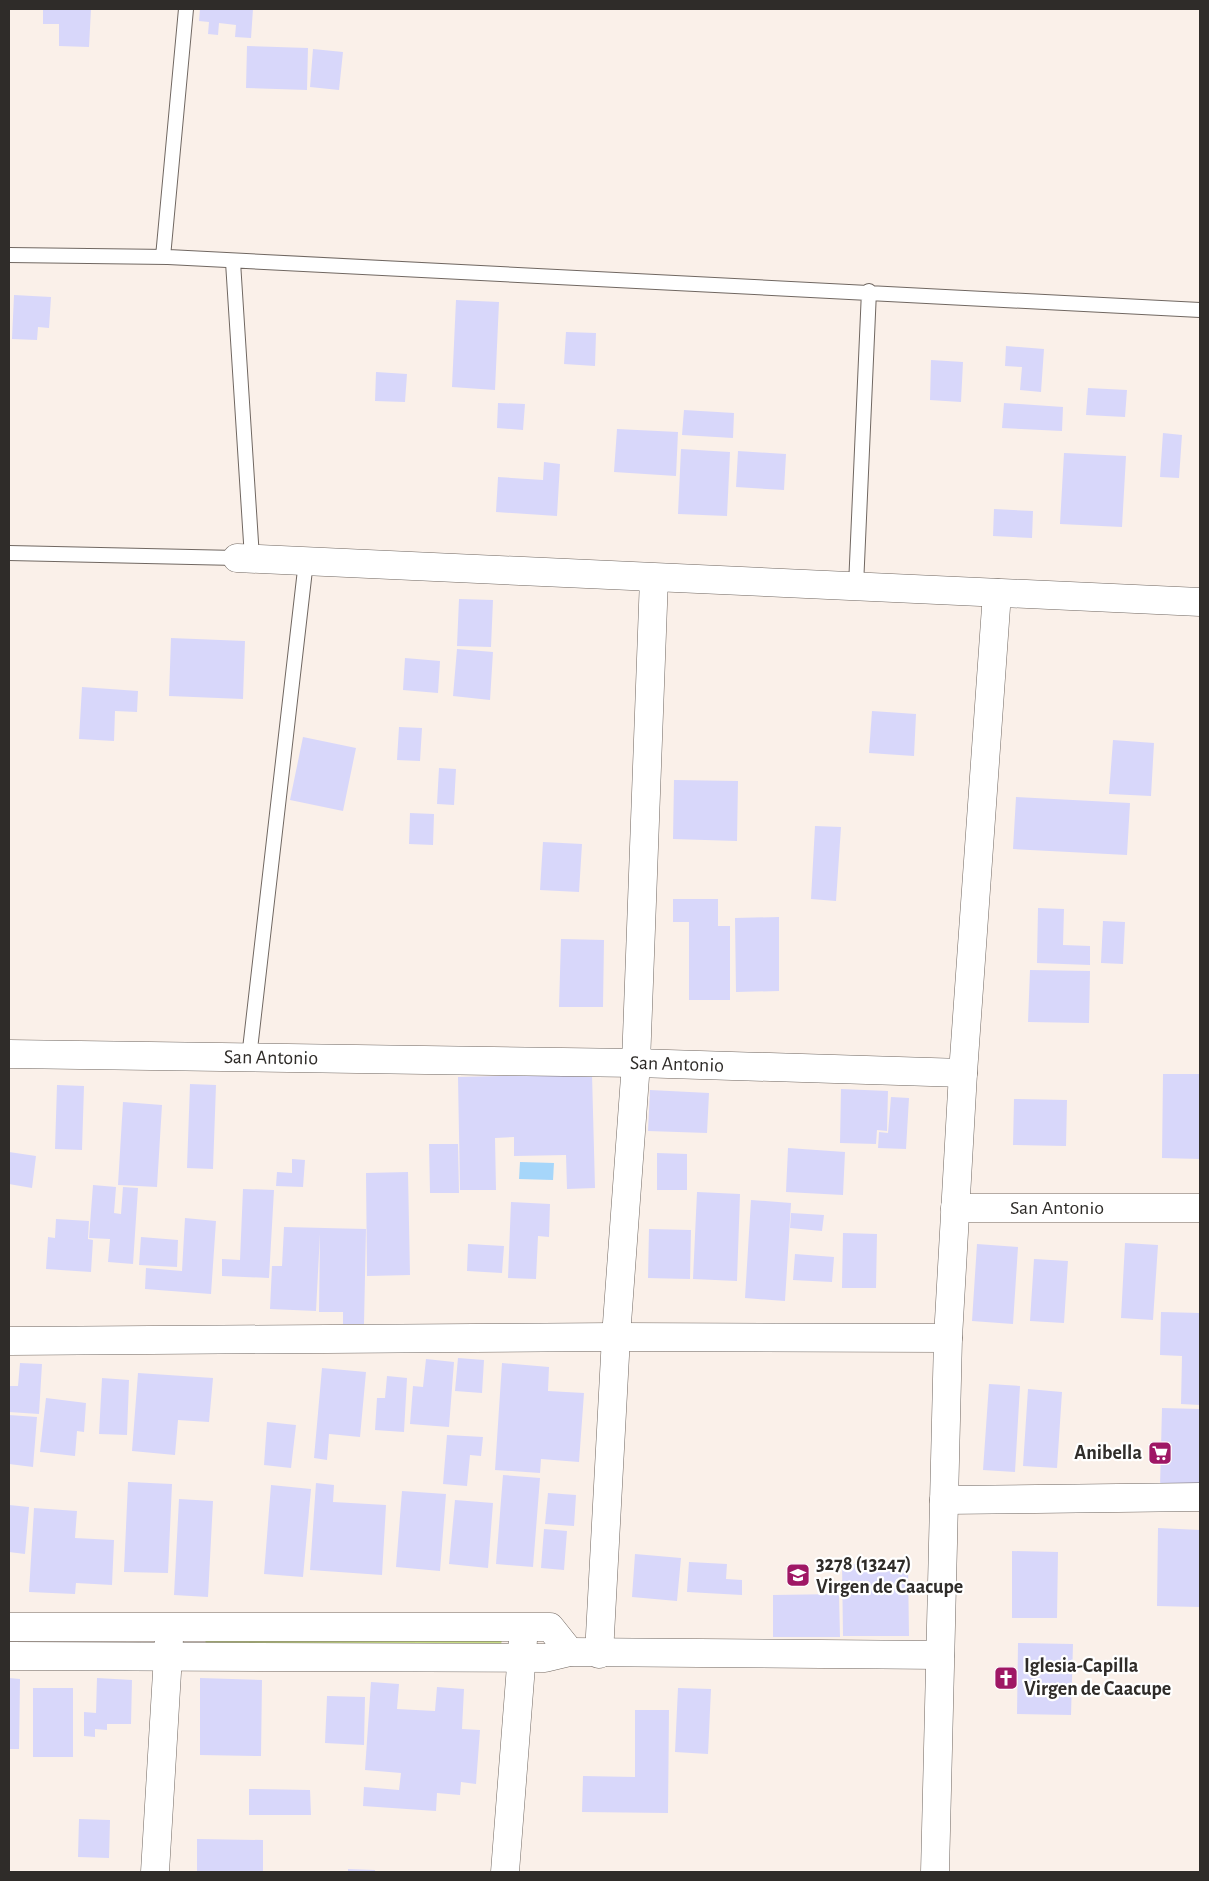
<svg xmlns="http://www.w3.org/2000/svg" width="1209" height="1881" font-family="'Alegreya Sans',sans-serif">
<rect width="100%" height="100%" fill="#faf0e9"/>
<path fill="#c6db86" d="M205,1639H502L501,1645L206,1644Z"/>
<path fill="#a6d6fa" d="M520,1162L554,1163L553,1180L519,1179Z"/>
<path fill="#d8d7fa" d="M43,9H91L89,47L59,46V24H43Z
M200,9H253L251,38L235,37L236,25L219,23L218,35L208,34L209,22L199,21Z
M247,46L308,48L307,90L246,88Z
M313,49L343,52L339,90L310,87Z
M14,295L51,297L49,328L38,327L37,340L12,339Z
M456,300L499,302L495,390L452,387Z
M566,332L596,333L595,366L564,364Z
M1006,346L1044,349L1041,392L1020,390L1022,367L1005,366Z
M931,360L963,362L961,402L930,400Z
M376,372L407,374L405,402L375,401Z
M1088,388L1127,390L1125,417L1086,415Z
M498,403L525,404L523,430L497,428Z
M1004,403L1063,407L1062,431L1002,428Z
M684,410L734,413L733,438L682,435Z
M617,429L678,432L676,476L614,472Z
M1163,433L1182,435L1179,478L1160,477Z
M681,449L730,452L727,516L678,514Z
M738,451L786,454L784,490L736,487Z
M1064,453L1126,456L1122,527L1060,524Z
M544,462L560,464L557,516L496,512L498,477L543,480Z
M994,509L1033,511L1032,538L993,536Z
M459,599L493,600L491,647L457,646Z
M171,638L245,641L243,699L169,696Z
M457,649L493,652L490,700L453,696Z
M405,658L440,661L438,693L403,690Z
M82,687L138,691L137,712L115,711L114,741L79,739Z
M872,711L916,714L914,756L869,753Z
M399,727L422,728L420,761L397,760Z
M303,737L356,748L343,811L290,800Z
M1113,740L1154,743L1151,796L1109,794Z
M439,768L456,769L454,805L437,804Z
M674,780L738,781L737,841L673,839Z
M1016,797L1130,803L1127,855L1013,849Z
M410,813L434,814L433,845L409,844Z
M815,826L841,827L836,901L811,899Z
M543,842L582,844L579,892L540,890Z
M673,899H718V926H730V1000H689V922H673Z
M1038,908L1064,909L1063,945L1090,946V965L1037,963Z
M779,917V991L736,992L735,918Z
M1103,921L1125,922L1123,964L1101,963Z
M561,939L604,940L603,1007H559Z
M1030,970L1090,971L1089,1023L1028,1022Z
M592,1074L595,1188L567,1189L566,1155L514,1156V1137L495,1138L496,1190H460L458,1077Z
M1163,1074H1200V1159L1162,1158Z
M190,1084L216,1085L213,1169L187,1168Z
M57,1085L84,1086L82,1150L55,1149Z
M841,1089L888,1091L887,1131L877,1130L876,1144L840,1143Z
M650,1090L709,1093L707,1133L648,1131Z
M891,1097L909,1098L906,1149L878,1148L879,1132L888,1133Z
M1014,1099L1067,1100L1066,1146L1013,1145Z
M123,1102L162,1105L157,1187L118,1185Z
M429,1144H458L459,1193H430Z
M788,1148L845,1152L843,1195L786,1192Z
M9,1152L36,1156L32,1188L9,1184Z
M657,1153L687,1154V1190H657Z
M292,1159L305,1160L303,1187L276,1186L277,1172L292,1173Z
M408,1172L410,1275L367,1276L366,1173Z
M93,1185L116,1187L114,1213L121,1214L123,1187L138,1188L133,1264L108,1262L110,1239L89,1238Z
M243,1189L274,1190L269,1278L222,1276V1259L240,1260Z
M697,1192L740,1194L737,1281L693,1279Z
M751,1200L791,1203L785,1301L745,1298Z
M511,1202L550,1204L549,1237L538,1236L536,1279L508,1278Z
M791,1213L824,1215L822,1231L790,1228Z
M185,1218L216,1221L211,1294L145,1289L146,1268L182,1271Z
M56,1219L89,1221L88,1239L93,1240L91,1272L46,1269L48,1237L55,1238Z
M284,1227L366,1229L364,1324H343V1312H319L320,1234L316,1311L270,1309L272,1266H282Z
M649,1229L691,1230L690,1279L648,1278Z
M843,1233L877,1234L876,1288H842Z
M141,1237L178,1240L177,1267L139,1265Z
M1125,1243L1158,1245L1153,1320L1121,1318Z
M468,1244L504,1246L502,1273L467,1271Z
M977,1244L1018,1247L1013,1324L972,1321Z
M795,1254L834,1257L832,1282L793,1280Z
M1034,1259L1068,1261L1064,1323L1030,1321Z
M1161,1312L1200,1313V1405L1181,1404L1182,1356L1160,1355Z
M458,1358L484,1360L482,1393L455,1391Z
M426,1359L454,1362L449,1427L410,1424L413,1386L423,1387Z
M20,1363L42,1364L39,1414L9,1412V1386H18Z
M502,1363L549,1367L548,1391L584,1393L579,1462L541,1459L540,1473L495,1470Z
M322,1368L366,1372L360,1437L329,1434L327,1460L314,1458Z
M138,1373L213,1378L209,1422L178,1420L175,1455L132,1451Z
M387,1376L407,1378L404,1432L375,1430L377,1398H385Z
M102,1378L129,1380L127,1435L99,1434Z
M989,1384L1020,1386L1015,1472L983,1470Z
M1028,1389L1062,1392L1057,1468L1023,1466Z
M46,1398L86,1403L84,1432L77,1431L75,1456L40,1452Z
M1162,1408L1200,1409L1199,1488L1160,1487Z
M9,1415L37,1417L33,1467L9,1464Z
M267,1422L296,1425L291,1468L264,1465Z
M447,1435L483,1437L481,1456L470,1455L467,1486L443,1484Z
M503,1475L540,1478L533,1567L496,1564Z
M128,1482L172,1484L168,1573L124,1572Z
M316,1483L334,1485L333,1502L386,1505L382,1575L310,1570Z
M271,1485L311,1489L303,1577L264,1574Z
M402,1491L446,1494L440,1571L396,1567Z
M548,1493L576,1495L574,1526L545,1524Z
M179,1499L213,1501L208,1597L174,1595Z
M455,1500L493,1503L488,1568L449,1564Z
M9,1505L29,1507L25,1554L9,1552Z
M34,1508L77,1511L75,1538L114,1540L112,1585L76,1583L75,1594L29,1592Z
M1158,1528L1200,1530L1199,1607L1157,1606Z
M544,1529L567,1531L564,1570L541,1568Z
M1012,1551L1058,1552L1057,1618H1012Z
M635,1554L681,1558L677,1601L632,1597Z
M689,1562L727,1564L726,1579L742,1580V1595L687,1592Z
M842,1564H908L909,1636H843Z
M839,1594L840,1637H773V1595Z
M1018,1643L1073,1644L1071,1715L1017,1714Z
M9,1678L20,1679L19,1749H9Z
M97,1678L132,1680L131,1724H107V1730L95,1729V1737L84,1736V1712L96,1713Z
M200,1678L262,1680L261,1756L200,1755Z
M371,1682L399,1684L397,1709L435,1711L437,1687L464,1689L462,1729L480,1730L476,1784L461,1782L460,1795L437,1793L436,1811L363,1806L364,1787L399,1790L401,1773L365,1770Z
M33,1688H73V1757H33Z
M678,1688L711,1689L708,1754L675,1752Z
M327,1696L365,1697L364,1745L325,1743Z
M635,1710H669L668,1813L582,1812L583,1776L635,1777Z
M249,1789L310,1790L311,1815H249Z
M79,1819L110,1820L109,1858L78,1857Z
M197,1839L263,1840V1872H197Z
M348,1869L375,1870V1872H348Z"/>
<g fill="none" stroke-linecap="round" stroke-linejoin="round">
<g stroke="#706761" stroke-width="16">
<path id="lane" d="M9,255L168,257L1200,310
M163,257L186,9
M233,262L252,558
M9,553L237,558
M856,586L869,291
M249,1058L306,561"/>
</g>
<g stroke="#706761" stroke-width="29">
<g id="street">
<path d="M237,558L1200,602"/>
<path id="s1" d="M9,1054L636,1063L963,1073"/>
<path id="s2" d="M955,1208H1200"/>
<path d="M9,1341L616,1337L948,1338"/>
<path d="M944,1500L1200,1497"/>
<path d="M9,1627H550L570,1652"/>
<path d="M599,1654L616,1337L636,1063L654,578"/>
<path d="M9,1656L545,1658L570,1652L940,1655"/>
<path d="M155,1872L169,1639"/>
<path d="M505,1872L523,1640"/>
<path d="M935,1872L948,1338L963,1073L997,593"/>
</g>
</g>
<use href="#lane" stroke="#fff" stroke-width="14"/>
<use href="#street" stroke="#fff" stroke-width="28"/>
</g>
<defs>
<g id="supermarket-square" transform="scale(1.25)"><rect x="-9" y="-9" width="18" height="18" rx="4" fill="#9f1765" stroke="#fff"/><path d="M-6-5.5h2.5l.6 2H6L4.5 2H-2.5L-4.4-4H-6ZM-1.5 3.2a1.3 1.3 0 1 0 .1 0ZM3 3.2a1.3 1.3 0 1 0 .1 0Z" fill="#fff"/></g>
<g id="school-square" transform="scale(1.25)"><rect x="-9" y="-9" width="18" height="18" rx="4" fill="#9f1765" stroke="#fff"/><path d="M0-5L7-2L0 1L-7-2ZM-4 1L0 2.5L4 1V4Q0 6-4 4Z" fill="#fff"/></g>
<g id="church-square" transform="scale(1.25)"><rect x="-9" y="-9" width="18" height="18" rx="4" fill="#9f1765" stroke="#fff"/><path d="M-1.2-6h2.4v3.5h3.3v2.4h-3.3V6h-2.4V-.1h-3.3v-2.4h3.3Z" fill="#fff"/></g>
</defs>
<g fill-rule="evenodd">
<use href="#supermarket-square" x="1160" y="1453"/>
<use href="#school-square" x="798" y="1575"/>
<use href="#church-square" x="1006" y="1678"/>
</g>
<g text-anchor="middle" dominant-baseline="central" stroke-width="4.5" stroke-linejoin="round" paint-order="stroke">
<g font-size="20" fill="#2f2c29" stroke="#fff">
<text stroke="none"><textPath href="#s1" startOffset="262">San Antonio</textPath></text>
<text stroke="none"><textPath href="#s1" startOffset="668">San Antonio</textPath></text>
<text stroke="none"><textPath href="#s2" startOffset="102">San Antonio</textPath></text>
</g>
<g font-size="20" font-weight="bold" fill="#2f2c29" stroke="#fff" text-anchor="start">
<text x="1142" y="1453" text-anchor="end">Anibella</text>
<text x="816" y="1564">3278 (13247)<tspan x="816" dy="23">Virgen de Caacupe</tspan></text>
<text x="1024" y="1666">Iglesia-Capilla<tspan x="1024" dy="23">Virgen de Caacupe</tspan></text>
</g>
</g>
<rect width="1209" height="1881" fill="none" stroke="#2f2c29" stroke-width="20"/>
</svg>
